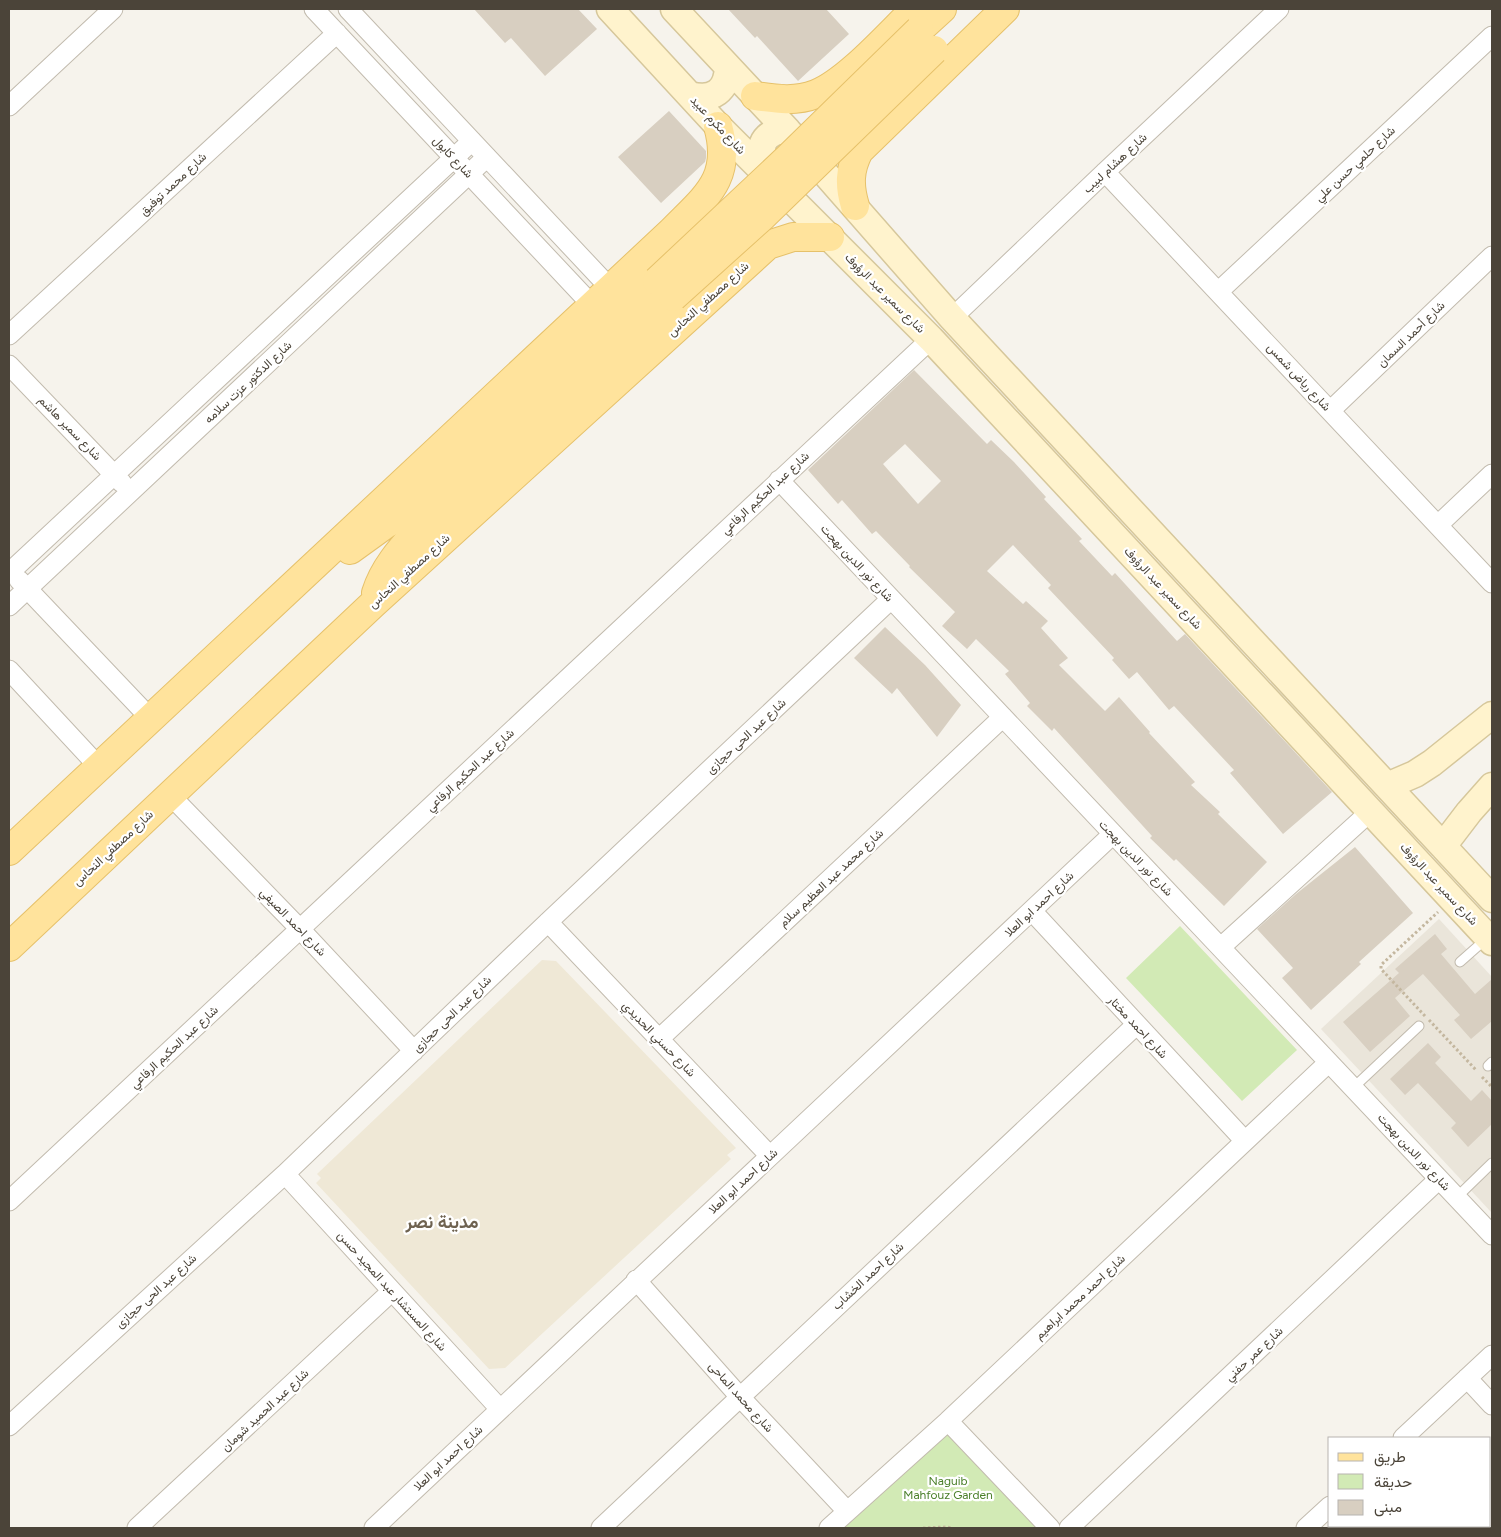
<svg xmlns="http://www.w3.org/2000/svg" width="1501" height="1537" font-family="Figtree,Vazirmatn,sans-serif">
<rect width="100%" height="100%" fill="#f6f3ec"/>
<path fill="#eae5da" d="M1439,919L1492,977V1213L1321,1029Z"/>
<path fill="#efe8d6" d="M542,960L556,961L736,1148L727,1155L731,1159L505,1368L489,1369L316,1183L321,1178L317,1174Z"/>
<path fill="#d2eab5" d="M1180,926L1297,1050L1242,1101L1126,978Z
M950,1431L1040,1528H844Z"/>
<path fill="#d8cfc1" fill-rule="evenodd" d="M474,9H578L597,29L545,76L511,38L505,43Z
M728,9H826L849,34L798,81L757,36L755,38Z
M669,111L706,151V158L705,162L661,203L618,157Z
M914,370L987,444L991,440L1014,462L1046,497L1044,499L1082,539L1079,541L1112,576L1115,573L1177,641L1185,634L1332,792L1283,834L1230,773L1234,770L1174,706L1169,710L1137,672L1129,679L1112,660L1114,658L1048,588L1051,585L1013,545L987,571L1023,604L1026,601L1048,621L1041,628L1068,658L1059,665L1105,711L1119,697L1150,732L1149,733L1195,782L1191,785L1220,812L1218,814L1267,862L1224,906L1176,859L1174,861L1150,838L1152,836L1054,728L1052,731L1027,706L1030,703L1005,674L1009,671L976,639L967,649L942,626L955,612L909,567L910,566L876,531L872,534L842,500L838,504L808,470ZM905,444L941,481L918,504L883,464Z
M885,627L925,665L961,705L937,737L897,688L892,694L854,658Z
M1355,847L1413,913L1359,962L1361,964L1311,1010L1282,978L1293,968L1257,929L1296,894Z
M1435,934L1447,949L1441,954L1475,994L1492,979V1021L1471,1039L1454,1020L1460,1015L1423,974L1395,998L1410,1016L1370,1052L1343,1022L1399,973L1395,969Z
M1428,1043L1441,1057L1435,1063L1471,1101L1482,1090L1492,1101V1124L1468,1147L1451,1128L1456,1123L1418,1083L1405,1095L1390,1079Z"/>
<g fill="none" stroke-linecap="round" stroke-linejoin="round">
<g stroke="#c2bbae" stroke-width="11">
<path id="lane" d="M1460,962L1486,939
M1488,1066L1492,1062
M1353,1088L1419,1026
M1457,1197L1492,1163"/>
</g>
<g stroke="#c2bbae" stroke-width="21">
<path id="street" d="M314,9L592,305
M348,9L610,288
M9,106L113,9
M1105,172L1492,583
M1218,292L1492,36
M952,318L1105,172L1279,9
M9,335L337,33
M9,365L122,483
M1330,411L1492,256
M779,480L1492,1235
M1438,525L1492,474
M9,573L472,141
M19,580L151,719
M9,606L487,157
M9,670L99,767
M170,795L300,929L414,1051
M1032,911L1245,1141
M548,922L770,1156
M1221,947L1371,811
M659,1039L1003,717
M285,1174L500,1409
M9,1201L931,339
M636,1280L740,1397L847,1511
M1467,1378L1492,1405
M948,1421L1050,1528
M9,1426L285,1174L548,922L891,599
M1403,1438L1492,1355
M137,1528L392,1291
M374,1528L1113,834
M601,1528L1136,1025
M829,1528L948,1421L1328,1063
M1069,1528L1439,1179
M1306,1528L1330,1506"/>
</g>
<g stroke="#d6c79b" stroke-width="29">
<path id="secondary" d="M610,9L718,126L931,339L1492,942
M674,9L788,131L952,318L1492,899
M690,95C713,101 727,91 728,67
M779,176C775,170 767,164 764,157C756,141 773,128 788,131
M1387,786L1415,774L1432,763L1492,715
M1443,846L1469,812L1492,786"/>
</g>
<g stroke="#e6c16a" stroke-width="30">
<path id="primary" d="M919,30L942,9
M755,96C776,99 796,102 816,94C848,81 889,34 915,9
M855,206C849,186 849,170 859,151L1005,9
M350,550L386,524L657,281
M376,593C384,567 402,548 420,528L673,297
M9,851L672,231C705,197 733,179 718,126
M9,947L373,604L768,245L793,237H830"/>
</g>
<path stroke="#c4b79f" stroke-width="3" stroke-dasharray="2.5 2.5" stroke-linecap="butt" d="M1425,1016L1381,969V965L1438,912
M1429,1020L1476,1070
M1482,1077L1492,1087
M923,1528L946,1527L952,1528"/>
<use href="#lane" stroke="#fff" stroke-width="9"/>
<use href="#street" stroke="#fff" stroke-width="19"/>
<use href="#secondary" stroke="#fff3cd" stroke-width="26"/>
<use href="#primary" stroke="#ffe39c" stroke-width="28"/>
<g stroke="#e6c16a" stroke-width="30" stroke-linecap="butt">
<path id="primary-bridge" d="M657,281L789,157L919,30
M673,297L763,216L934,50"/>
</g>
<use href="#primary-bridge" stroke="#ffe39c" stroke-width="28"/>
</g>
<g text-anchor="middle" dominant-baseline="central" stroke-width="4.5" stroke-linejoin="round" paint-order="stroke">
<g font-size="12" fill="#4b4439" stroke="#fff">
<text transform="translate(718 125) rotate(47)">شارع مكرم عبيد</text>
<text transform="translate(453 157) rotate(47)">شارع كابول</text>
<text transform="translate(1115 163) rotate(-43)">شارع هشام لبيب</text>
<text transform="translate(1355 164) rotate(-43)">شارع حلمي حسن علي</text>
<text transform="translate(173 184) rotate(-43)">شارع محمد توفيق</text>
<text transform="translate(885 293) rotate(45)">شارع سمير عبد الرؤوف</text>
<text transform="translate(708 299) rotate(-42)">شارع مصطفي النحاس</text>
<text transform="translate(1411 334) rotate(-44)">شارع أحمد السمان</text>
<text transform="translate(1299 377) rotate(47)">شارع رياض شمس</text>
<text transform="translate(248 382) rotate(-43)">شارع الدكتور عزت سلامه</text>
<text transform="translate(70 428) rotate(46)">شارع سمير هاشم</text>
<text transform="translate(765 493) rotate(-43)">شارع عبد الحكيم الرفاعي</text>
<text transform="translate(857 563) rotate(47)">شارع نور الدين بهجت</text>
<text transform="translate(409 571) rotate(-42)">شارع مصطفي النحاس</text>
<text transform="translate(1163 588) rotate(47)">شارع سمير عبد الرؤوف</text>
<text transform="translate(746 736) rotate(-43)">شارع عبد الحى حجازى</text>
<text transform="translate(470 770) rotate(-43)">شارع عبد الحكيم الرفاعي</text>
<text transform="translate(113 848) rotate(-43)">شارع مصطفي النحاس</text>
<text transform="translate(1136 858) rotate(46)">شارع نور الدين بهجت</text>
<text transform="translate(831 878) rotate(-43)">شارع محمد عبد العظيم سلام</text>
<text transform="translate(1439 884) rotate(47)">شارع سمير عبد الرؤوف</text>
<text transform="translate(1039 904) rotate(-43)">شارع احمد ابو العلا</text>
<text transform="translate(293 922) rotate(46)">شارع احمد الصيفي</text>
<text transform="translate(452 1014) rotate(-44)">شارع عبد الحى حجازى</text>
<text transform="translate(1138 1027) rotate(47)">شارع احمد مختار</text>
<text transform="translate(659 1039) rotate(46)">شارع حسني الحديدي</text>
<text transform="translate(174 1047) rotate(-43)">شارع عبد الحكيم الرفاعي</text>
<text transform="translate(1414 1152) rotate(47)">شارع نور الدين بهجت</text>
<text transform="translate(743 1181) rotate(-43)">شارع احمد ابو العلا</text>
<text transform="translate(868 1276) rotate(-43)">شارع احمد الخشاب</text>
<text transform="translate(156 1291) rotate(-42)">شارع عبد الحى حجازى</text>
<text transform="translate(392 1291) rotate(48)">شارع المستشار عبد المجيد حسن</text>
<text transform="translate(1080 1297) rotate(-43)">شارع احمد محمد ابراهيم</text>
<text transform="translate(1254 1354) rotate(-43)">شارع عمر حفني</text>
<text transform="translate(741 1397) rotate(48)">شارع محمد الماحى</text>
<text transform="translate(265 1410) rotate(-43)">شارع عبد الحميد شومان</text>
<text transform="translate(448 1458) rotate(-43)">شارع احمد ابو العلا</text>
</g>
<g font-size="12" fill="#4a7f2a" stroke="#fff">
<text x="948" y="1481">Naguib<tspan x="948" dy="14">Mahfouz Garden</tspan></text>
</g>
<g font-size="18" font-weight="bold" fill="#6e6250" stroke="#fff">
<text x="442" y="1222">مدينة نصر</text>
</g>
</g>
<rect width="1501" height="1537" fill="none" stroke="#4b4439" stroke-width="20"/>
<rect x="1328" y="1437" width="162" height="90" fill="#ffffff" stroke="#b7b4b0"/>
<rect x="1338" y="1453" width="25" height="8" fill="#ffe39c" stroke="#b7b4b0"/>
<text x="1374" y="1462" font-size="15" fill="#4b4439">طريق</text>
<rect x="1338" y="1474" width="25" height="15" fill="#d2eab5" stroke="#b7b4b0"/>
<text x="1374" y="1487" font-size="15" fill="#4b4439">حديقة</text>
<rect x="1338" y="1500" width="25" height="15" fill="#d8cfc1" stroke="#b7b4b0"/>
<text x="1374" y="1512" font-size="15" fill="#4b4439">مبنى</text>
</svg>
